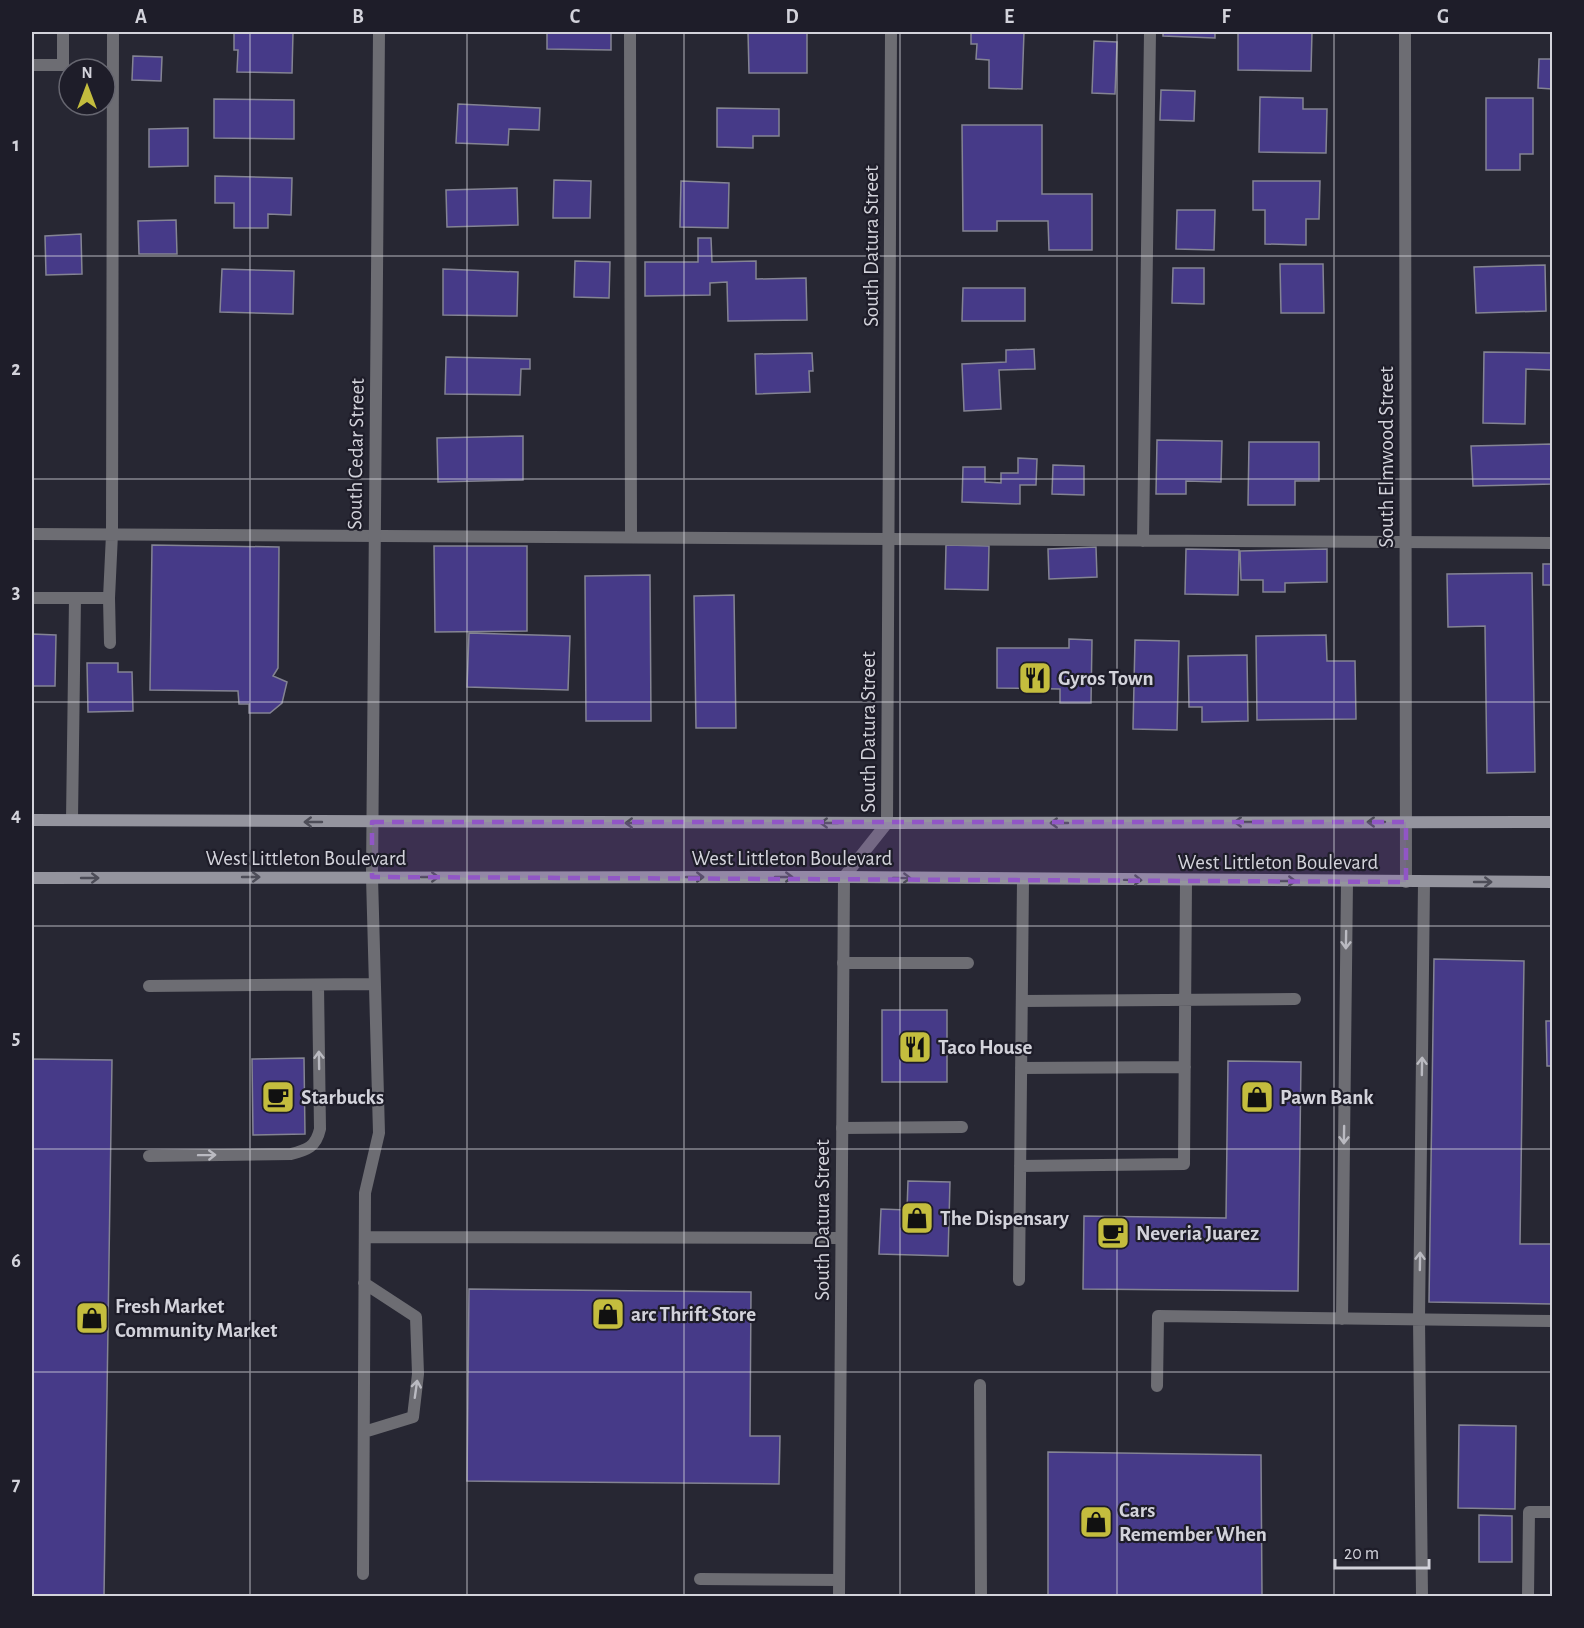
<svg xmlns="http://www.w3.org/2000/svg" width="1584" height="1628" font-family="'Alegreya Sans',sans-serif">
<rect width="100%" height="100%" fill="#272733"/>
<path fill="#463a88" stroke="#848493" stroke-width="1.5" d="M234,32H293L292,73L237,72L238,50H234Z
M547,32H611V50L547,49Z
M748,32H807V73H749Z
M971,32H1024L1022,89L989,88V60L976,59L977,44H971Z
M1163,32H1215V38L1163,36Z
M1238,32H1312L1311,71L1238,70Z
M1094,41L1117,42L1115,94L1092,93Z
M133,56L162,57L161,81L132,80Z
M1539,59H1552V89L1538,88Z
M1161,90L1195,91L1194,121L1160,120Z
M1260,97L1303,98V109H1327L1326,153L1259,152Z
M1486,98H1533V154H1520V170H1486Z
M214,99L294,100V139L214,138Z
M458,104L540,108L539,130L509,129L508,145L456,143Z
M717,108L779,109V136H753V148L717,147Z
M962,125H1042V194H1092V250H1049L1048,221H997V231H963Z
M188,128V166L149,167V129Z
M215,176L292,178L291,215L268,214V228H234V203H215Z
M554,180L591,181L590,218H553Z
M681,181L729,183L728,228L680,227Z
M1253,181H1320L1319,219H1306V245L1265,244V210H1253Z
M517,188L518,225L447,227L446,190Z
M1177,210H1215L1214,250L1176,249Z
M176,220L177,254H139L138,221Z
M81,234L82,274L46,275L45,236Z
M698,238H711L712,262L756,261V279L806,278L807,320L728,321L727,282L710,283V295L645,296V262H698Z
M575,261L610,262L609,298L574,297Z
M1280,264H1323L1324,313H1281Z
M1545,265L1546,311L1476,313L1474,267Z
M1173,268H1204V304L1172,303Z
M222,269L294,271L293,314L220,312Z
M443,269L518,272L517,316L443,315Z
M963,288H1025V321H962Z
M1034,349L1035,369L999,370L1001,409L964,411L962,364L1006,362V350Z
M1484,352L1552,353V370L1526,369L1525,424L1483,423Z
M812,353L813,371H809L810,392L756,394L755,354Z
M446,357L530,359V369H521L520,395L445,394Z
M523,436V480L438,482L437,438Z
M1157,440L1222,441L1221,482L1186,481V494H1156Z
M1249,442H1319V481H1295V505H1248Z
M1552,444V484L1473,486L1471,446Z
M1018,458L1037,459L1036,485H1020V504L962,502L963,467H985V482L1001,483V473H1018Z
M1053,465L1084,466V495L1052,494Z
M152,545L279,547L278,668L273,676L287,682L282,703L270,713H249V704H239L238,691L150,690Z
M946,545L989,546L988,590L945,589Z
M434,546H527V631L435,632Z
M1096,547L1097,577L1049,579L1048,549Z
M1186,549L1239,550L1238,595L1185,594Z
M1327,549V582L1285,583V592H1263V580H1241L1240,551Z
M1543,564H1552V585H1543Z
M1532,573L1535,772L1487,773L1485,626L1448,627L1447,574Z
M650,575L651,721H586L585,576Z
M734,595L736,728H696L694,596Z
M469,633L570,636L568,690L467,687Z
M32,634L56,635L55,686H32Z
M1326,635L1327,661H1355L1356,719L1257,720L1256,636Z
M1069,639L1092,640L1091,703H1060V689L997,688V648H1069Z
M1135,640L1179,641L1177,730L1133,729Z
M1247,655L1248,721L1202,722V707H1189L1188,656Z
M87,663H118V672H132L133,711L88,712Z
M1434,959L1524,961L1520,1244H1552L1551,1304L1429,1302Z
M882,1010H947V1082H882Z
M1546,1021H1552V1066H1547Z
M304,1058L305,1134L253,1135L252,1059Z
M32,1059L112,1060L104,1596H32Z
M1228,1061L1301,1062L1298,1291L1083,1289L1084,1216L1226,1218Z
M908,1181L950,1182L948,1256L879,1254L881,1209L907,1210Z
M469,1289L751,1292L750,1436H780L779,1484L467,1481Z
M1459,1425L1516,1426L1515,1509L1458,1508Z
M1048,1452L1261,1455L1262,1596H1048Z
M1479,1515L1512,1516V1562H1479Z"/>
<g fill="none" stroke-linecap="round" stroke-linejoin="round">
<path stroke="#6d6d73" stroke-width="12" d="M630,32L631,537
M32,65H63V32
M32,534L1552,543
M1143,541L1150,32
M32,598H109L112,534L113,32
M109,598L110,643
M72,820L75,598
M843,963H968
M149,986L375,984
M1022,1001L1295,999
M1021,1068L1185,1067
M842,1128L962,1127
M149,1156L291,1154C307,1150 316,1147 320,1129L318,985
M1020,1166L1184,1164L1186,881
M365,1237L841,1238
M1019,1280L1023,879
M1342,1319L1347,882
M980,1385L981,1596
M1157,1386L1158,1316L1552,1321
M364,1432L413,1417L418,1374L416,1317L364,1283
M363,1574L365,1193L379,1133L372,877
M700,1579L839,1580
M1422,1596L1419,1319L1424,882
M1528,1596L1529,1512H1552"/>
<path stroke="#6d6d73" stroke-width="12" d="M1405,32L1406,882
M372,877L379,32
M839,1596L844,877L887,823L891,32"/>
<path stroke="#94949e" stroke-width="12" d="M32,820L887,823L1552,822
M32,878L844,877L1552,882"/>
</g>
<defs><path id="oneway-shaft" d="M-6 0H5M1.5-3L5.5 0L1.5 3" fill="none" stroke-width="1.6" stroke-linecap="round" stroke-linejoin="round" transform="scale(1.5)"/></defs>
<g stroke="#4d4d58">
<use href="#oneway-shaft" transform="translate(313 822) rotate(-180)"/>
<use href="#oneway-shaft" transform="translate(1243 822) rotate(180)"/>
<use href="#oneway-shaft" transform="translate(1376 822) rotate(180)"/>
<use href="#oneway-shaft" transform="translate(634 823) rotate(-180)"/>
<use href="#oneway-shaft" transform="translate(829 823) rotate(-180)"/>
<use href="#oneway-shaft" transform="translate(1059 823) rotate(180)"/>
<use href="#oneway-shaft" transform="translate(251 877)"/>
<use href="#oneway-shaft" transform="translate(430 877)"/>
<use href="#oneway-shaft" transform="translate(695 877)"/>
<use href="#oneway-shaft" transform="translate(784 877)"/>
<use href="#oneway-shaft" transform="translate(90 878)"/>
<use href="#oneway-shaft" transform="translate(902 878) rotate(1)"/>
<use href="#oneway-shaft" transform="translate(1133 880) rotate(1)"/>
<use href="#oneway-shaft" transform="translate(1287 881)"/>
<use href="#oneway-shaft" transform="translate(1483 882)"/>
</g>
<g stroke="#babac1">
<use href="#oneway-shaft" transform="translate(1346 940) rotate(91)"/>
<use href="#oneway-shaft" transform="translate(319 1060) rotate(-91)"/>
<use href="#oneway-shaft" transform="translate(1422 1066) rotate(-89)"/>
<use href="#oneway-shaft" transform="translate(1344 1135) rotate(91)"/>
<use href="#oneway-shaft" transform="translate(207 1155) rotate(-1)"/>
<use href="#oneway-shaft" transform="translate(1420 1261) rotate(-89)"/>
<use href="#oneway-shaft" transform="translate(416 1389) rotate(-82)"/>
</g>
<path fill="#9156c6" fill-opacity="0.2" stroke="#9156c6" stroke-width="4.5" stroke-dasharray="12 8" stroke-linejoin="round" d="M372,822H1406V882L372,877Z"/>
<path fill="none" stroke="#d3d3db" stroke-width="1.5" stroke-opacity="0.55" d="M250,32V1596M467,32V1596M684,32V1596M900,32V1596M1117,32V1596M1334,32V1596M32,256H1552M32,479H1552M32,702H1552M32,926H1552M32,1149H1552M32,1372H1552"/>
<defs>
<g id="restaurant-square" transform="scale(1.725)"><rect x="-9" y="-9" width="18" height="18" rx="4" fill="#c4bd3e" stroke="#1e1d29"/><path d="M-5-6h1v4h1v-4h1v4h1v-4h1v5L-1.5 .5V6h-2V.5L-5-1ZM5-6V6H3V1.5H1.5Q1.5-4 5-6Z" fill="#111"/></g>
<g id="cafe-square" transform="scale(1.725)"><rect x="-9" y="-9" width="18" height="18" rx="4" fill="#c4bd3e" stroke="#1e1d29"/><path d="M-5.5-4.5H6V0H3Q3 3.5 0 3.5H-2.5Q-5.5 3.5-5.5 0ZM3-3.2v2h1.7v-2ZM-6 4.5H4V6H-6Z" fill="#111"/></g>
<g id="shop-square" transform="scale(1.725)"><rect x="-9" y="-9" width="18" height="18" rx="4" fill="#c4bd3e" stroke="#1e1d29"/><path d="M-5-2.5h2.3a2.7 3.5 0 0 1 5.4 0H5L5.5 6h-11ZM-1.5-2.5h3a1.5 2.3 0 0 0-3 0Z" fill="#111"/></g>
</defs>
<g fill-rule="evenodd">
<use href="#restaurant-square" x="1035" y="678"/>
<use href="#restaurant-square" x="915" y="1047"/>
<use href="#cafe-square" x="278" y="1097"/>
<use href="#shop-square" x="1257" y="1097"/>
<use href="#shop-square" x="917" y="1218"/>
<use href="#cafe-square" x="1113" y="1233"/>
<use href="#shop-square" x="608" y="1314"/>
<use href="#shop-square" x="92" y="1318"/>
<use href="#shop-square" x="1096" y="1522"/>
</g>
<g text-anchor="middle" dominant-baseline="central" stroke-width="4.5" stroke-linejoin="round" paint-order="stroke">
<g font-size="21" fill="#d3d3db" stroke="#1e1d29">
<text transform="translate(871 246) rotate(-90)">South Datura Street</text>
<text transform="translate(356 454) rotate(-89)">South Cedar Street</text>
<text transform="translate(1386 457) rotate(-90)">South Elmwood Street</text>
<text transform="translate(868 732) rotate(-90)">South Datura Street</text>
<text x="306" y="858">West Littleton Boulevard</text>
<text x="792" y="858">West Littleton Boulevard</text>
<text x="1278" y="862">West Littleton Boulevard</text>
<text transform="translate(822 1220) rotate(-90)">South Datura Street</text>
</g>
<g font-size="21" font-weight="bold" fill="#d3d3db" stroke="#1e1d29" text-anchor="start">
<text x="1058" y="678">Gyros Town</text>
<text x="938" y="1047">Taco House</text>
<text x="301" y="1097">Starbucks</text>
<text x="1280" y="1097">Pawn Bank</text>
<text x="940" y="1218">The Dispensary</text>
<text x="1136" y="1233">Neveria Juarez</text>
<text x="115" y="1306">Fresh Market<tspan x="115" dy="24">Community Market</tspan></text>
<text x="631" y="1314">arc Thrift Store</text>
<text x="1119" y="1510">Cars<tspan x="1119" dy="24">Remember When</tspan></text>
</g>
</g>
<rect width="1584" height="1628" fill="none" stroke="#1e1d29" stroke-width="66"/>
<g transform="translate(87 87)"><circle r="28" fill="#1e1d29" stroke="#666670" stroke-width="1.5"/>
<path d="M0-4.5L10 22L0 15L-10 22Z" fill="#c4bd3e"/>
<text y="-9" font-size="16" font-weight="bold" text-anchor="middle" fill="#d3d3db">N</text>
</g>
<path d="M1335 1559v9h94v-9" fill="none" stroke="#d3d3db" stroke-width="3"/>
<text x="1344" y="1559" font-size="18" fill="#d3d3db" stroke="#1e1d29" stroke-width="4.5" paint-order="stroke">20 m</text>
<rect x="33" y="33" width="1518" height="1562" fill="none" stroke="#d3d3db" stroke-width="2"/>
<g font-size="20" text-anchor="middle" font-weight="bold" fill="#d3d3db">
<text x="141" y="23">A</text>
<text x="358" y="23">B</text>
<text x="575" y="23">C</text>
<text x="792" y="23">D</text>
<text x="1009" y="23">E</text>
<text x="1226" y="23">F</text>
<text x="1443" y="23">G</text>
<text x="16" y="151">1</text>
<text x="16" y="375">2</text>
<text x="16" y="598">3</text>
<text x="16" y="821">4</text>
<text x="16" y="1044">5</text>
<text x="16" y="1267">6</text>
<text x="16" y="1490">7</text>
</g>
</svg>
